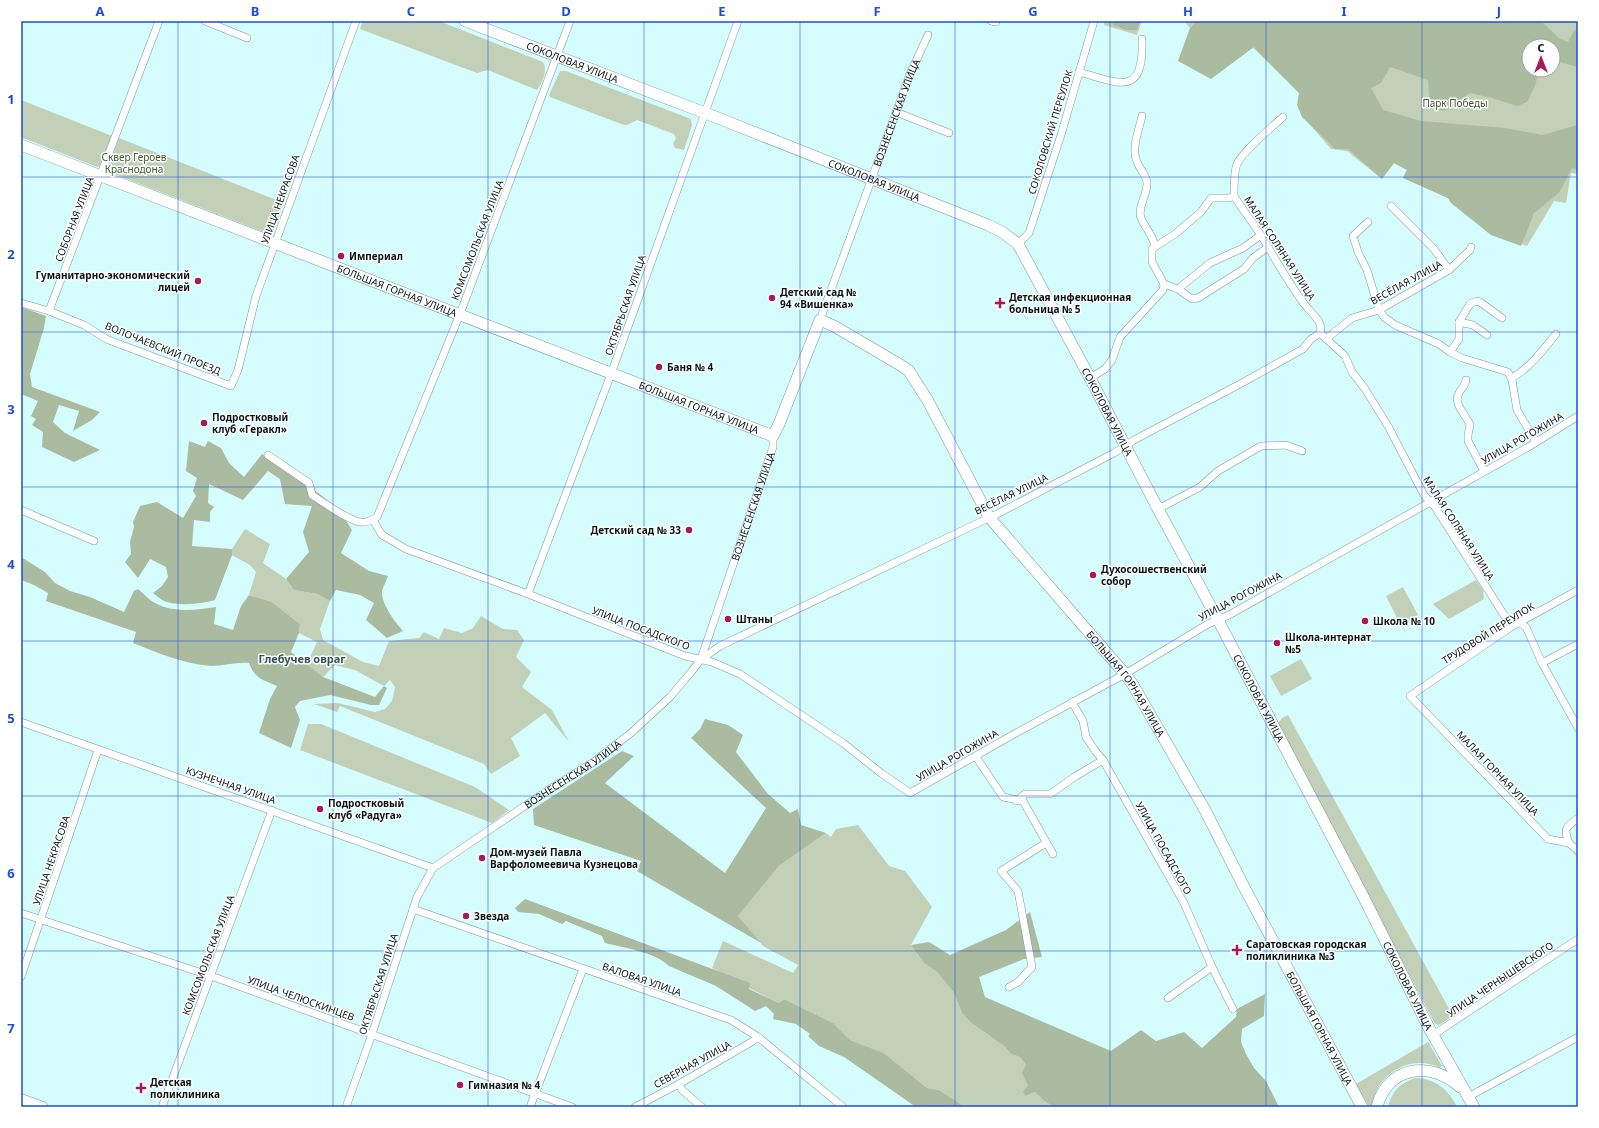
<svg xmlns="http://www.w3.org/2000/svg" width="1599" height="1128" font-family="'Noto Sans',sans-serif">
<rect width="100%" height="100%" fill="#d6fdfd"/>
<path fill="#c1d0b7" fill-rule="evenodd" d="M363,21H439L543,62C548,71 542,83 537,90L488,70L477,73L360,29Z
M1104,21H1142L1137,35L1104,25Z
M1184,21H1578V174L1571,173L1566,203L1554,201L1527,246L1499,236L1451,203L1448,198L1403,178L1407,170L1394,163L1382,179L1347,151L1331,149L1307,121L1299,93L1239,34L1190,28ZM1529,46H1553V70H1529Z
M560,71H566L691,119L692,125L684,150L675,148L673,144L676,138L674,134L637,120L627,125H624L550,97L549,95Z
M21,100L112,136L101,165L97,167L21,137Z
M119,138L284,203L274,231L269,234L109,172L108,168Z
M245,529L270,544L263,563L286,579L294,590L317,594L330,601L320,629L323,640L363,662L379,666L389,641L419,638L424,632L439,639L444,628L462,633L473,628L481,616L503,629L517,630L524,640L516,657L531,672L522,687L552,710L569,742L545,713L511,738L520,756L491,774L484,764L340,706L337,712L314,704L338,703L375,712L385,709L392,701L395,687L390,680L384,686L355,670L335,665L323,677L292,661L307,664L317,642L299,633L300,624L272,602L249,595L256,572L250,565L232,555V549Z
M1476,580L1483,590L1484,599L1449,619L1433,604Z
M1403,587L1418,615L1400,624L1386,596Z
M1301,659L1312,679L1281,696L1270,676Z
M1288,715L1453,1016L1439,1025L1435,1024L1278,724L1282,718Z
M308,724H321L475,787L509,810L492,823L300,750Z
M858,825L889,866L905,871L932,907L911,945L924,963L937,972L954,993L962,1013L970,1022L1004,1046L1011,1054L1020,1057L1026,1065L1028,1085L1026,1096L1035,1092L1044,1101L1054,1107H965L939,1090L927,1088L884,1053L850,1040L833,1023L784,999L779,1003L749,988L712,968L723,941L793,973L798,965L763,946L738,916L779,866L826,833L831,837L836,829Z
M1428,1042L1442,1066L1440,1068C1412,1053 1375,1074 1373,1105L1369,1107L1356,1084Z
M1415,1078C1435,1078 1449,1090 1457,1107H1388C1392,1091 1400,1083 1415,1078Z"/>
<path fill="#abbba0" d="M1113,21H1140L1137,30H1126L1113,25Z
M1197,21H1541L1560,39L1568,42L1573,32L1578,28V67L1560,62L1553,64V46H1529V70H1539L1535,86L1527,102L1517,106L1492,98L1470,93L1444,111L1430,108L1428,80L1390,67L1381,83L1371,88L1383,110L1421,121L1505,128L1542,135L1578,125V170L1572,168L1559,193L1534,213L1521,246L1491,235L1451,203L1448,198L1403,178L1407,170L1394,163L1382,179L1348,149H1335L1302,117L1297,105L1299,93L1254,47L1211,79L1178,61L1190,28Z
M21,307L46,316L44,328L30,374L32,387L100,412L92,420L73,431L79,411L59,405L53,422L65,433L100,450L74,462L42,447L43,432L32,425L36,419L31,416L38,401L21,394Z
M189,441L205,447L208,441L221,448L229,463L244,477L262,454C294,476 332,496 352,530L341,553L369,571L388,576C386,581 383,587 382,591C381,604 395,622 403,631L387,638L366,620L374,603L360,595L336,590L330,601L317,594L294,590L286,579L309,552L303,532L312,506L285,504L280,479L268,471L243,500L209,484L208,503L214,507L210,512V522L194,520L192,546L232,549V555L215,600C201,604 181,606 167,602C162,601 157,596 153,593L162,586L168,577L166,567L150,559L138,578L125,562L131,554L130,542L134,527L133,522L140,506L157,502L183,518L196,496L193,491L197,478L186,471Z
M21,557L45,572L55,583L70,591L90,597L124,612L134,591L138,589C143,593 149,600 155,603C173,613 196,610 216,607L214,624L233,630L241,606L249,595L272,602L300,624L299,633L291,652L323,677L375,697L384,686L387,688L379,705H371L330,695L300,701L295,707L300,720L291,748L259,733L270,699L277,686C263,680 255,679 249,663C236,662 224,666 211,666C184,664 158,653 133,643L136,632L46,601L48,593L34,585L21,580Z
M705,719L728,725L743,735L736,752L768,794L790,813L798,809L801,825L826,833L779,866L738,916L761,943L637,871L641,861L534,825L533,809L622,751L634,756L605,783L725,873L766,808L691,738L700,729Z
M525,899L750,983L749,989L779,1003L784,999L833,1023L850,1040L884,1053L927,1088L939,1090L965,1107H916L844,1057L819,1046L808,1036L810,1034L796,1024L773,1019L774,1014L766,1006L755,1011L716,986L669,966C655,952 625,948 605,943L602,936L566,921L562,924L539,914L518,912L515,908Z
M1030,912L1042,957L1024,959L979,977L985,997L1111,1051L1141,1030L1156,1041L1184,1032L1202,1048L1236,1017L1237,1009L1265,994L1264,1016L1242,1029L1241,1042L1246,1054L1254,1068L1266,1081L1279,1107H1054L1044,1101L1035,1092L1026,1096L1023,1092L1028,1085L1022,1073L1026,1065L1020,1057L1011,1054L1004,1046L970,1022L962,1013L954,993L937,972L924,963L911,945L929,942L950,955L1006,930Z"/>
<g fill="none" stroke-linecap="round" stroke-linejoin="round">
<g stroke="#769a9b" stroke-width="8">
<g id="street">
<path d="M205,21L247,38"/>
<path d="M991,21L996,22"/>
<path d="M1079,72C1121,84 1144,97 1142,39"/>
<path d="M896,112L949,133"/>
<path d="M1142,116C1139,130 1131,148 1137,162C1140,170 1147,175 1147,184C1147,195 1137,208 1141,218C1145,228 1152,233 1155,246"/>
<path d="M1234,196C1243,210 1253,223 1262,237C1276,260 1289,284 1305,305C1312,314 1324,322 1320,333"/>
<path d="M1234,196C1234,187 1234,176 1236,167C1239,154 1272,127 1283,117"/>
<path d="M1391,206L1434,249L1449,270"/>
<path d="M1368,222L1353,236L1358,252L1367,270L1379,310L1384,317L1395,325L1439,344L1450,352L1462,358L1508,372L1512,380L1517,410L1536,442"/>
<path d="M1018,244L1029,233L1061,135L1094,21"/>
<path d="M1164,284L1152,262V249L1175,234L1201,212L1211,198H1229L1234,196"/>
<path d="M1164,284L1178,289L1192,299L1198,298L1244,269L1253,258L1268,247"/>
<path d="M1178,289L1210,263L1243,248L1261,235"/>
<path d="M21,303L49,311L84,325L106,339L231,386L238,370L256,296L356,21"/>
<path d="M49,311L159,21"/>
<path id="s1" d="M820,320L910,74L928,35"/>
<path d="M1459,322L1473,325L1487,335"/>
<path d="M1320,333L1345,356L1352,372L1365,389L1388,426L1424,495L1435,507L1504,615L1512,622L1520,623L1526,627L1542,663L1578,728"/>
<path d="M1326,339L1352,318L1379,310L1449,270L1470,250L1471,247"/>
<path d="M1450,352L1459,339V322L1470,304L1476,301L1480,302L1502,318"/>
<path d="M1090,378L1105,369L1112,360L1120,337L1163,290L1164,284"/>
<path d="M1511,378C1527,371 1545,348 1556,334"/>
<path d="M1466,380C1465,387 1460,389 1458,395C1454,405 1467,416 1470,425L1468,435V441L1484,471"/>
<path d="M268,455L309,483L312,495C324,503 342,516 356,521C363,524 371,521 377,517L460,314L570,21"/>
<path d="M1158,509L1200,487L1218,471L1261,446L1286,445L1302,451"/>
<path d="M21,510L94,541"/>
<path d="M373,520L382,535L406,549L528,594L685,656L712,662L740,674L843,743L881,773L910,793L1016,733L1125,674L1208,624L1229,615L1530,446L1578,416"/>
<path d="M1578,590L1511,627L1410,696L1548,839L1569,843L1578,851"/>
<path d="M528,594L611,374L738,21"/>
<path d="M702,659L720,646L997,514L1114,453L1134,440L1240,384L1303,349L1310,340L1320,333"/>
<path d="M1542,663L1578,644"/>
<path d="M1072,702L1083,721L1086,737L1096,752L1103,760L1184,903L1212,967L1233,1009"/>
<path d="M21,722L433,868"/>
<path d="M976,757L1003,797L1023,801L1053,854"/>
<path d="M1016,801L1025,794H1050L1076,776L1103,760"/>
<path d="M1569,843C1563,827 1566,828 1578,818"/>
<path d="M413,909L731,1020L758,1037L843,1107"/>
<path d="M21,913L211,976L572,1107"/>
<path d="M21,977L98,750"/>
<path d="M1009,987L1018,982L1032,967L1018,891L1001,871L1046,843"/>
<path d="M1168,998L1212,967"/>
<path d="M1433,1035L1578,939"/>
<path d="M679,1084L682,1090L702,1107"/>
<path d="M1468,1097L1578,1037"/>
<path d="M162,1107L272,810"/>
<path id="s2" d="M346,1107L372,1034L417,897L433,868L547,791L595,761L631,733L670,697L692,671L701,659L773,447V436"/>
<path d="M530,1107L583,969"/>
<path d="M635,1107L679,1084L753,1041L758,1037"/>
</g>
</g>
<g stroke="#769a9b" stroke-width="11">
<path id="secondary" d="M21,1099L43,1107"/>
</g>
<g stroke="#769a9b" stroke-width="12">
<g id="primary">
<path id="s3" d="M465,21L713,116L988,225L1002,232L1018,244L1090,378L1158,509L1218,620L1363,896L1429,1028L1474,1107"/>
<path id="s4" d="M21,145L773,436L779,424L820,320L834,326L902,366L909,371L928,401L989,517L1125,674L1133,685L1205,810L1244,887L1362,1107"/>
<path d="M1377,1107C1387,1066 1431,1060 1460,1087"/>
</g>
</g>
<use href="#street" stroke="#fff" stroke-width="7"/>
<use href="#secondary" stroke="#fff" stroke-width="10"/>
<use href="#primary" stroke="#fff" stroke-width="11"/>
</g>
<path fill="none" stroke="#1d4ed8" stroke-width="1" stroke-opacity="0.55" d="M178,21V1107M333,21V1107M488,21V1107M644,21V1107M800,21V1107M955,21V1107M1110,21V1107M1266,21V1107M1422,21V1107M21,177H1578M21,332H1578M21,487H1578M21,641H1578M21,796H1578M21,951H1578"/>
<g fill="#a5195d" stroke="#fff" stroke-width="1.5">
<circle cx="341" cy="256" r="4"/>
<circle cx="198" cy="281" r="4"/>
<circle cx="772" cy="298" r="4"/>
<path d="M998 297h4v4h4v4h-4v4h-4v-4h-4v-4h4z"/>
<circle cx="659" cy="367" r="4"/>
<circle cx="204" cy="423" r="4"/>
<circle cx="689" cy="530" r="4"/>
<circle cx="1093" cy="575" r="4"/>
<circle cx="728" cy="619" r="4"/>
<circle cx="1365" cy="621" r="4"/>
<circle cx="1277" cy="643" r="4"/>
<circle cx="320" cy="809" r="4"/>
<circle cx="482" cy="858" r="4"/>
<circle cx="466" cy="916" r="4"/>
<path d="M1235 944h4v4h4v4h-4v4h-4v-4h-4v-4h4z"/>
<circle cx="460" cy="1085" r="4"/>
<path d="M139 1082h4v4h4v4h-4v4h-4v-4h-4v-4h4z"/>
</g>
<g text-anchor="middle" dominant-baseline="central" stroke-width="3" stroke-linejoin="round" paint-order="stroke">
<g font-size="10" fill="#061414" stroke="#fff">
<text stroke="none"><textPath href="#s3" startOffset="115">СОКОЛОВАЯ УЛИЦА</textPath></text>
<text stroke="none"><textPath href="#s1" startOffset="221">ВОЗНЕСЕНСКАЯ УЛИЦА</textPath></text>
<text transform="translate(1050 132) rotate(-73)">СОКОЛОВСКИЙ ПЕРЕУЛОК</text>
<text stroke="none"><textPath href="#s3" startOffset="439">СОКОЛОВАЯ УЛИЦА</textPath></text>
<text transform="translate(280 199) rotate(-70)">УЛИЦА НЕКРАСОВА</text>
<text transform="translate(74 219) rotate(-69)">СОБОРНАЯ УЛИЦА</text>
<text transform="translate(477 240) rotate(-69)">КОМСОМОЛЬСКАЯ УЛИЦА</text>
<text transform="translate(1280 248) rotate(57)">МАЛАЯ СОЛЯНАЯ УЛИЦА</text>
<text transform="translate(1406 282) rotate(-29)">ВЕСЁЛАЯ УЛИЦА</text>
<text stroke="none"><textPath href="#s4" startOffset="403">БОЛЬШАЯ ГОРНАЯ УЛИЦА</textPath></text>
<text transform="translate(625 305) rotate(-71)">ОКТЯБРЬСКАЯ УЛИЦА</text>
<text transform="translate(163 348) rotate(22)">ВОЛОЧАЕВСКИЙ ПРОЕЗД</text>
<text stroke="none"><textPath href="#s4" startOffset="727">БОЛЬШАЯ ГОРНАЯ УЛИЦА</textPath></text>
<text stroke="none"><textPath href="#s3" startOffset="787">СОКОЛОВАЯ УЛИЦА</textPath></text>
<text transform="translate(1522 438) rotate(-30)">УЛИЦА РОГОЖИНА</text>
<text transform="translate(1011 494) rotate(-26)">ВЕСЁЛАЯ УЛИЦА</text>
<text stroke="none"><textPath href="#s2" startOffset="758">ВОЗНЕСЕНСКАЯ УЛИЦА</textPath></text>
<text transform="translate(1459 528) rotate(57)">МАЛАЯ СОЛЯНАЯ УЛИЦА</text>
<text transform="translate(1240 596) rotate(-28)">УЛИЦА РОГОЖИНА</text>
<text transform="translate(641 628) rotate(21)">УЛИЦА ПОСАДСКОГО</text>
<text transform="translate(1488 633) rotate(-32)">ТРУДОВОЙ ПЕРЕУЛОК</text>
<text stroke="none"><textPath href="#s4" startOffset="1417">БОЛЬШАЯ ГОРНАЯ УЛИЦА</textPath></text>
<text stroke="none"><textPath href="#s3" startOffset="1111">СОКОЛОВАЯ УЛИЦА</textPath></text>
<text transform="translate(957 755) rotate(-30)">УЛИЦА РОГОЖИНА</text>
<text transform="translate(1498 773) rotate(46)">МАЛАЯ ГОРНАЯ УЛИЦА</text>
<text stroke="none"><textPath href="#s2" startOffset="423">ВОЗНЕСЕНСКАЯ УЛИЦА</textPath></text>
<text transform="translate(231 785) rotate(19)">КУЗНЕЧНАЯ УЛИЦА</text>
<text transform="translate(1164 848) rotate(61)">УЛИЦА ПОСАДСКОГО</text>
<text transform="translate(51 860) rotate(-71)">УЛИЦА НЕКРАСОВА</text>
<text transform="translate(208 955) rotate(-69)">КОМСОМОЛЬСКАЯ УЛИЦА</text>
<text transform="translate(642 979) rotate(19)">ВАЛОВАЯ УЛИЦА</text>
<text transform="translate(1500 979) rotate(-34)">УЛИЦА ЧЕРНЫШЕВСКОГО</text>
<text transform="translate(378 984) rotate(-72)">ОКТЯБРЬСКАЯ УЛИЦА</text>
<text stroke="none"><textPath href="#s3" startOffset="1435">СОКОЛОВАЯ УЛИЦА</textPath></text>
<text transform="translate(301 998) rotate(20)">УЛИЦА ЧЕЛЮСКИНЦЕВ</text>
<text stroke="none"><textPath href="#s4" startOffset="1813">БОЛЬШАЯ ГОРНАЯ УЛИЦА</textPath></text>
<text transform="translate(692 1064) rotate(-29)">СЕВЕРНАЯ УЛИЦА</text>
</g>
<g font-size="10" fill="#425a30" stroke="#fff">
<text x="1455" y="103">Парк Победы</text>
<text x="134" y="157">Сквер Героев<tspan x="134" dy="12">Краснодона</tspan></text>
</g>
<g font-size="10" font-weight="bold" fill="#061414" stroke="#fff" text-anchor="start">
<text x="349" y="256">Империал</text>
<text x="190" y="275" text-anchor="end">Гуманитарно-экономический<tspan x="190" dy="12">лицей</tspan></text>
<text x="780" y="292">Детский сад №<tspan x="780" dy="12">94 «Вишенка»</tspan></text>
<text x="1009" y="297">Детская инфекционная<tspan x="1009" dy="12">больница № 5</tspan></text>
<text x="667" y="367">Баня № 4</text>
<text x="212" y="417">Подростковый<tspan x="212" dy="12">клуб «Геракл»</tspan></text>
<text x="681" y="530" text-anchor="end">Детский сад № 33</text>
<text x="1101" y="569">Духосошественский<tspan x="1101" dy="12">собор</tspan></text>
<text x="736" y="619">Штаны</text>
<text x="1373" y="621">Школа № 10</text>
<text x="1285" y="637">Школа-интернат<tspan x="1285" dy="12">№5</tspan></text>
<text x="328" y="803">Подростковый<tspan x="328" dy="12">клуб «Радуга»</tspan></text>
<text x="490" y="852">Дом-музей Павла<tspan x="490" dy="12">Варфоломеевича Кузнецова</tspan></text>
<text x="474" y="916">Звезда</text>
<text x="1246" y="944">Саратовская городская<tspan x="1246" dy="12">поликлиника №3</tspan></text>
<text x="150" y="1082">Детская<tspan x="150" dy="12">поликлиника</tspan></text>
<text x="468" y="1085">Гимназия № 4</text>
</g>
<g font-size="11" font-weight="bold" fill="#315454" stroke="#fff">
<text x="302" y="658">Глебучев овраг</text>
</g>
</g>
<rect width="1599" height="1128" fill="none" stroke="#ffffff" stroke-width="44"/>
<g transform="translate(1541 58)"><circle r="19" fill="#ffffff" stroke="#9ba1a1"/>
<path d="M0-3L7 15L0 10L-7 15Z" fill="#a5195d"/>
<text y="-6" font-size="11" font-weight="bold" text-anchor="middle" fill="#061414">С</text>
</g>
<rect x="22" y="22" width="1555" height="1084" fill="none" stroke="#1d4ed8" stroke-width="1.5"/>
<g font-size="13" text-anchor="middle" font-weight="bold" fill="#1d4ed8">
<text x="100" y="16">A</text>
<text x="255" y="16">B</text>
<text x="411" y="16">C</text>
<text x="566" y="16">D</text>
<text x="722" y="16">E</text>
<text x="877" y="16">F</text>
<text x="1033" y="16">G</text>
<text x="1188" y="16">H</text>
<text x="1344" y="16">I</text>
<text x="1499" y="16">J</text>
<text x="11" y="104">1</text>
<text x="11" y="259">2</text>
<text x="11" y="414">3</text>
<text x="11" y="569">4</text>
<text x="11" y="723">5</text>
<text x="11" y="878">6</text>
<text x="11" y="1033">7</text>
</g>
</svg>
